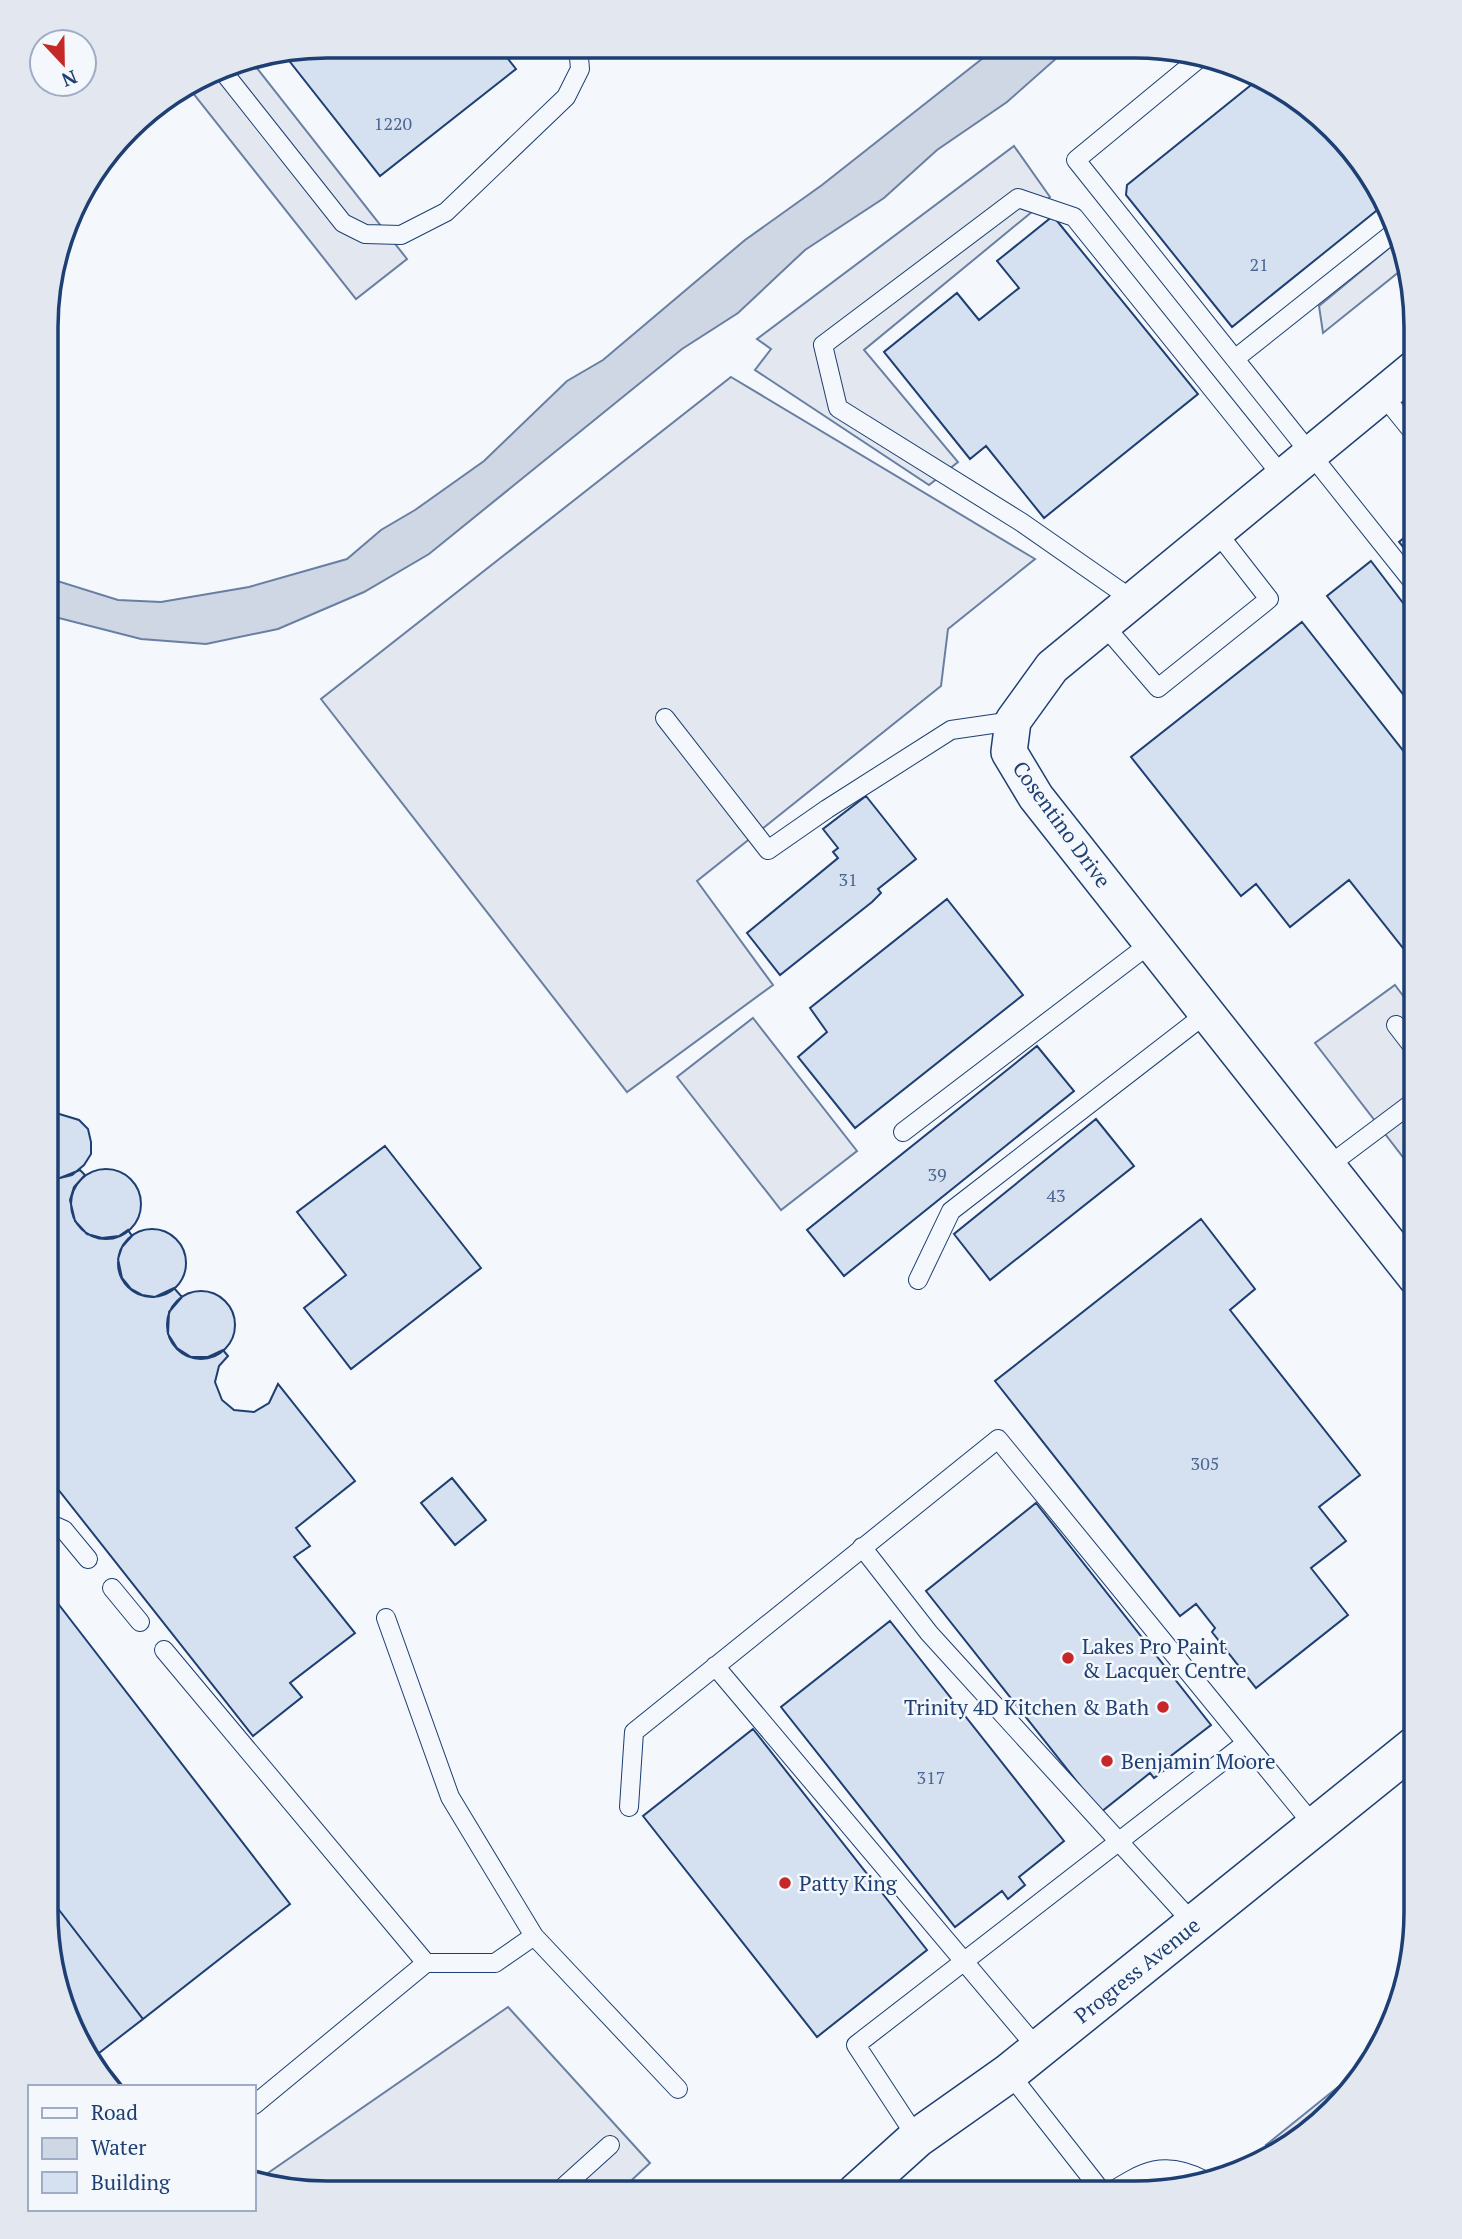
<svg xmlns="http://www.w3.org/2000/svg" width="1462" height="2239" font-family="'PT Serif',serif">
<rect width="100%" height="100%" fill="#f4f7fb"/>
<path fill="#e3e8f0" stroke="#687fa3" stroke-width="2" d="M249,58L407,259L356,299L189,88L236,61Z
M1014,146L1050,197L864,350L958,462L929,485L755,370L771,349L757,339Z
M1399,240L1405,267L1323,333L1319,306Z
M731,377L1035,559L948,629L941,686L697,881L773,985L627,1092L321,699Z
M1395,985L1416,1013V1174L1315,1043Z
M753,1018L857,1151L781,1210L677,1077Z
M508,2007L650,2163L619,2192L291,2191L255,2182Z
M1374,2058L1369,2069L1320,2124L1273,2153L1266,2145Z"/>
<path fill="#cfd7e4" stroke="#687fa3" stroke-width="2" d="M997,47L1068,48L1007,102L937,150L884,198L805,250L738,313L682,349L429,554L364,592L278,629L206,644L141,639L47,615L48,578L118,600L161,602L249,587L347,559L381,530L415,510L484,461L567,381L603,360L745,240L822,185Z"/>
<path fill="#d5e0f0" stroke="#1d3f73" stroke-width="2" d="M327,46H498L516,69L380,176L283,53Z
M1261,77L1307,104L1359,156L1386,203L1232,327L1126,195L1127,185Z
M1053,216L1198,394L1044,518L986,446L970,459L884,352L957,293L979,320L1019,288L997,261Z
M1416,528V563L1399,542Z
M1371,561L1416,620V711L1327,596Z
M1302,622L1416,767V937L1403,948L1349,880L1290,927L1256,884L1241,896L1131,757Z
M866,796L916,859L878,889L881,893L872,902L780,975L747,933L838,858L833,852L838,848L823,829Z
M947,899L1023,995L855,1128L798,1057L827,1032L810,1008Z
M1037,1046L1074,1091L844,1276L807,1230Z
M56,1113L79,1120L88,1129L91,1142V1154L84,1165L72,1175L60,1178L47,1175V1116Z
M1096,1119L1134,1166L990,1280L954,1234Z
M385,1146L481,1268L351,1369L304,1308L346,1275L297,1212Z
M71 1204a35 35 0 1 1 70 0a35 35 0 1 1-70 0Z
M80,1170L85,1175L74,1187L70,1200L75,1221L87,1234L102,1238L119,1236L128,1230L132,1236L122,1247L118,1259L122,1278L131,1289L142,1295L155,1297L174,1288L182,1297L169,1312L168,1334L177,1348L191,1357H208L223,1350L228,1356L219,1366L215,1382L222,1400L234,1410L254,1412L269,1403L278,1384L355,1481L296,1528L310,1546L294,1557L355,1633L290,1683L302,1697L253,1736L46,1474L47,1175L60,1178Z
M1201,1219L1255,1289L1230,1310L1360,1475L1319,1507L1346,1541L1311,1568L1348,1615L1256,1688L1212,1632L1215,1628L1196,1604L1180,1616L995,1381Z
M118 1263a34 34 0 1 1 68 0a34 34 0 1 1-68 0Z
M167 1325a34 34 0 1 1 68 0a34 34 0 1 1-68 0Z
M452,1478L486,1520L455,1545L421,1503Z
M1036,1503L1211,1725L1163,1762L1167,1768L1154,1778L1150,1773L1101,1812L926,1591Z
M46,1588L290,1904L143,2019L46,1893Z
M890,1621L1064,1841L1019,1877L1025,1885L1008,1899L1002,1891L955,1927L781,1707Z
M753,1729L927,1950L817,2037L643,1816Z
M46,1893L143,2019L90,2060L67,2020L46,1912Z"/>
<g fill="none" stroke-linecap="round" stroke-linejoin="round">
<g stroke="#1d3f73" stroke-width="20">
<path id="service" d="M1202,56L1076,160L1416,586
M221,69L343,223L365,234L401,235L446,212L566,97L580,69L578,46
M1236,358L1397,230
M1383,395L1416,436
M1133,600L1021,522L838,408L823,345L1018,198L1074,217L1283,477
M1103,624L1158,688L1269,599L1216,531
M665,718L768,850L827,809L951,730L1013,721
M1396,1025L1416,1051
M903,1132L1151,943
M1328,1166L1416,1100
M918,1280L951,1211L1207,1013
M46,1522L64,1530L88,1559
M862,1547L929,1633L1193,1923
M112,1588L140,1622
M386,1618L450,1797L534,1936L678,2089
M164,1650L426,1963L254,2105
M715,1666L1037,2048
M629,1807L634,1732L998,1439L1315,1827
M426,1963H495L534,1936
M1009,2073L1103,2193
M917,2138L856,2045L1246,1743
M558,2192L610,2145
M1109,2193C1144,2171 1164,2159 1204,2180"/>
</g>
<g stroke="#1d3f73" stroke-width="38">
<path id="minor" d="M1416,1278L1036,797L1009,752L1013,721L1052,667L1416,367"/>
</g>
<g stroke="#1d3f73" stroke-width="41">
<g id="secondary">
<path id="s1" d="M856,2193L917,2138L1009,2073L1416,1745"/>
</g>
</g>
<use href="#service" stroke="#f4f7fb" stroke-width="18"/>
<use href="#minor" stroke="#f4f7fb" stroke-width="35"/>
<use href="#secondary" stroke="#f4f7fb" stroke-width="38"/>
</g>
<g fill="#c62828" stroke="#f4f7fb" stroke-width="2.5">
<circle cx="1068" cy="1658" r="7"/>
<circle cx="1163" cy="1707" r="7"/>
<circle cx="1107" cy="1761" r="7"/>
<circle cx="785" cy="1883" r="7"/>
</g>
<g text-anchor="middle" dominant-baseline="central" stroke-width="5" stroke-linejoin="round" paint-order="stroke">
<g font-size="18" fill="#4b6792">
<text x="393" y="123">1220</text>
<text x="1259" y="264">21</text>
<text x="848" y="879">31</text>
<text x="937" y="1174">39</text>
<text x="1056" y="1195">43</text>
<text x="1205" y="1463">305</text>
<text x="931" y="1777">317</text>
</g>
<g font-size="21" fill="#1d3f73" stroke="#f4f7fb">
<text transform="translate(1062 824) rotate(54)">Cosentino Drive</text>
<text stroke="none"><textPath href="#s1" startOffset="359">Progress Avenue</textPath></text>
</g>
<g font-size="21" fill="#1d3f73" stroke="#f4f7fb" text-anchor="start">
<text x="1082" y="1646">Lakes Pro Paint<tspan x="1082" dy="24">&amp; Lacquer Centre</tspan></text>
<text x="1149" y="1707" text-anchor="end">Trinity 4D Kitchen &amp; Bath</text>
<text x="1121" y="1761">Benjamin Moore</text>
<text x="799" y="1883">Patty King</text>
</g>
</g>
<path d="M0 0H1462V2239H0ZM327 58H1135A269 269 0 0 1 1404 327V1912A269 269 0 0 1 1135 2181H327A269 269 0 0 1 58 1912V327A269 269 0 0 1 327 58Z" fill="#e3e8f0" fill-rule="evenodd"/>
<path fill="none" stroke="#1d3f73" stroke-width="3.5" d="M327 58H1135A269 269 0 0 1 1404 327V1912A269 269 0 0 1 1135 2181H327A269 269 0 0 1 58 1912V327A269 269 0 0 1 327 58Z"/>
<rect x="28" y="2085" width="228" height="126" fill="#f4f7fb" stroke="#9eadc5" stroke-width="2"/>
<rect x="42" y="2108" width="35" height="10" fill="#f4f7fb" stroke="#9eadc5" stroke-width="2"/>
<text x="91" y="2120" font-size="21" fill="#1d3f73">Road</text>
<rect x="42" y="2138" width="35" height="21" fill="#cfd7e4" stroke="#9eadc5" stroke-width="2"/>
<text x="91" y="2155" font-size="21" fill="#1d3f73">Water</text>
<rect x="42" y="2172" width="35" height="21" fill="#d5e0f0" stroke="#9eadc5" stroke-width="2"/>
<text x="91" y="2190" font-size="21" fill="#1d3f73">Building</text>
<g transform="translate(63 63) rotate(158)"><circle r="33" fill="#f4f7fb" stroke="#9eadc5" stroke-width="2"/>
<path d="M0-5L12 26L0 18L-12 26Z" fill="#c62828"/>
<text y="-10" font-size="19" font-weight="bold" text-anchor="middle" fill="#1d3f73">N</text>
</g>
</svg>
